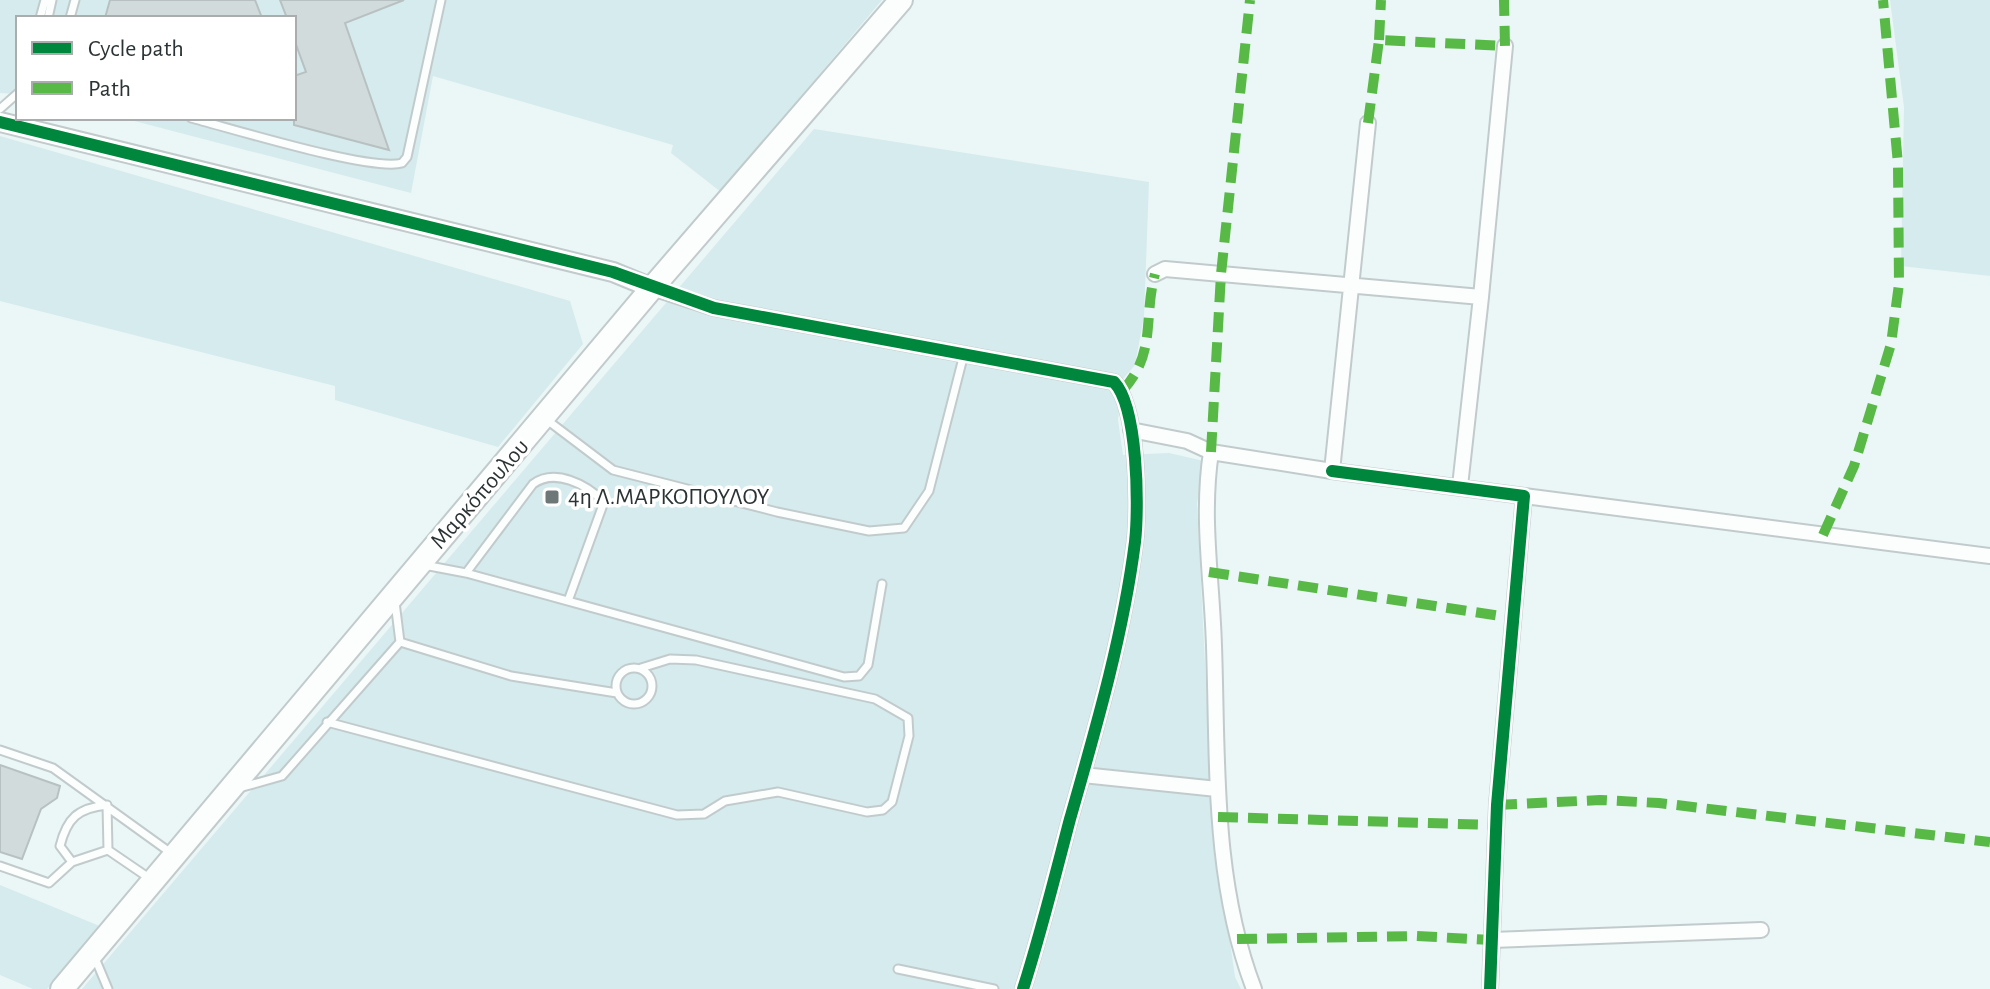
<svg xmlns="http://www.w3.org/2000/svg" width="1990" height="989" font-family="'Alegreya Sans',sans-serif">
<rect width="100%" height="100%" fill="#ebf6f7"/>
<path fill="#d6ebed" d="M0,0H882L721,192L671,153L673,145L433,76L411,193L123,118H294V18H18V94L0,93Z
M1890,0H1990V276L1901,266L1904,107Z
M814,129L1149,182L1144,316L1135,365L1123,379L1118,420L1123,455L1169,453L1204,461L1197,504L1213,823L1235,977L1241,989H82Z
M0,136L570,301L583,344L498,447L335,400V386L0,301Z
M0,885L102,927L47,989H33L0,975Z"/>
<path fill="#d2dbdc" stroke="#b8c1c2" stroke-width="2" d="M110,0H255L262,18H105Z
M280,0H404L345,23L389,150L294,125V76L306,72L294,39V18H287Z
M0,765L60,786L57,798L41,809L22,859L0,852Z"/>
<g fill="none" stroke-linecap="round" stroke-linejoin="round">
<g stroke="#c2cbcc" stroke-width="11">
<path id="service" d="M40,18L45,0
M48,18L52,0
M70,18L75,0
M0,109L18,93
M191,118C230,128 372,172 402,163L407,157L441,0
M547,420L613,470L777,512L869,531L904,528L929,491L964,354
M424,565L466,573L844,677L859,676L868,665L882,584
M466,573L533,484C555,468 586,484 604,502L568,601
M400,642L511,676L617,693
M616 686a18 18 0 1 1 36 0a18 18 0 1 1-36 0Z
M327,722L677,815L704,814L725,801L778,792L867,812L883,810L892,802L909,736L908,718L875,699L696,660L670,659L641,668
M0,750L53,768L171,853
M239,788L282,776L400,642L395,602
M108,850L149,878
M72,862L60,846C67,818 78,808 107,805
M0,866L49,883L72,862L108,850L107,805
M95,958L108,989
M898,969L994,989"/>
</g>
<g stroke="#c2cbcc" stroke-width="18">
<path id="minor" d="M1155,274L1165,269L1481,297L1505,46
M652,288L714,308L1114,382C1138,407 1139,507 1135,542C1123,636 1096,728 1070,819C1055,876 1041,933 1023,989
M1131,430L1187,441L1211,452L1332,471L1368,123
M1211,452C1201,518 1212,579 1214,646C1218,762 1212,879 1254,989
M1332,471L1524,496L1497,805L1490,989
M1460,486L1481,297
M1524,496L1990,556
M1083,775L1217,789
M1492,940L1761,930"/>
</g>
<g stroke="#c2cbcc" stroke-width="22">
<path id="tertiary" d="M0,122L613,272L652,288"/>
</g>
<g stroke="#c2cbcc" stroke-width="26">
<path id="secondary" d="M62,989L652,288L901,0"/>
</g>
<use href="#service" stroke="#fcfefe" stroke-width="7"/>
<use href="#minor" stroke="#fcfefe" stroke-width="14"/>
<use href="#tertiary" stroke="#fcfefe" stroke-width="18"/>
<use href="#secondary" stroke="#fcfefe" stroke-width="22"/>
<path stroke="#58b947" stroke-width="10" stroke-dasharray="20 10" stroke-linecap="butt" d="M1379,40L1381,0
M1368,123L1379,40L1505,46L1504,0
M1122,391C1157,354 1143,318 1155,274
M1211,452L1221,274L1250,0
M1823,535L1854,466L1891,344L1899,284L1898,164L1883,0
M1209,572L1514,618
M1497,805L1600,800L1659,803L1990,842
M1218,817L1497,825
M1237,939L1416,936L1492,940"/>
<g stroke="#fff" stroke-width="17">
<path id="cycleway" d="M0,122L613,272L714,308L1114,382C1138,407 1139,507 1135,542C1123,636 1096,728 1070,819C1055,876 1041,933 1023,989
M1332,471L1524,496L1497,805L1490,989"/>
</g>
<use href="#cycleway" stroke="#00873e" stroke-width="12"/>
</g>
<rect fill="#6e7778" stroke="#fff" stroke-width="3" x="544" y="489" width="16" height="16" rx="4"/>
<g text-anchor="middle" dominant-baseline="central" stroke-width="7" stroke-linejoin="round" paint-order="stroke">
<g font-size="24" fill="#2b3334" stroke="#fff">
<text transform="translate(480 494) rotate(-49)">Μαρκόπουλου</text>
</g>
<g font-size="24" fill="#2b3334" stroke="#fff" text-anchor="start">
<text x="568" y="497">4η Λ.ΜΑΡΚΟΠΟΥΛΟΥ</text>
</g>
</g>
<rect x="16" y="16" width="280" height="104" fill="#ffffff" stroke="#aaadae" stroke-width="2"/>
<rect x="32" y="42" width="40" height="12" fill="#00873e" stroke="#aaadae" stroke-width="2"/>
<text x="88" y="56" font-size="24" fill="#2b3334">Cycle path</text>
<rect x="32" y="82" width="40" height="12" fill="#58b947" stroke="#aaadae" stroke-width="2"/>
<text x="88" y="96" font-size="24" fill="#2b3334">Path</text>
</svg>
